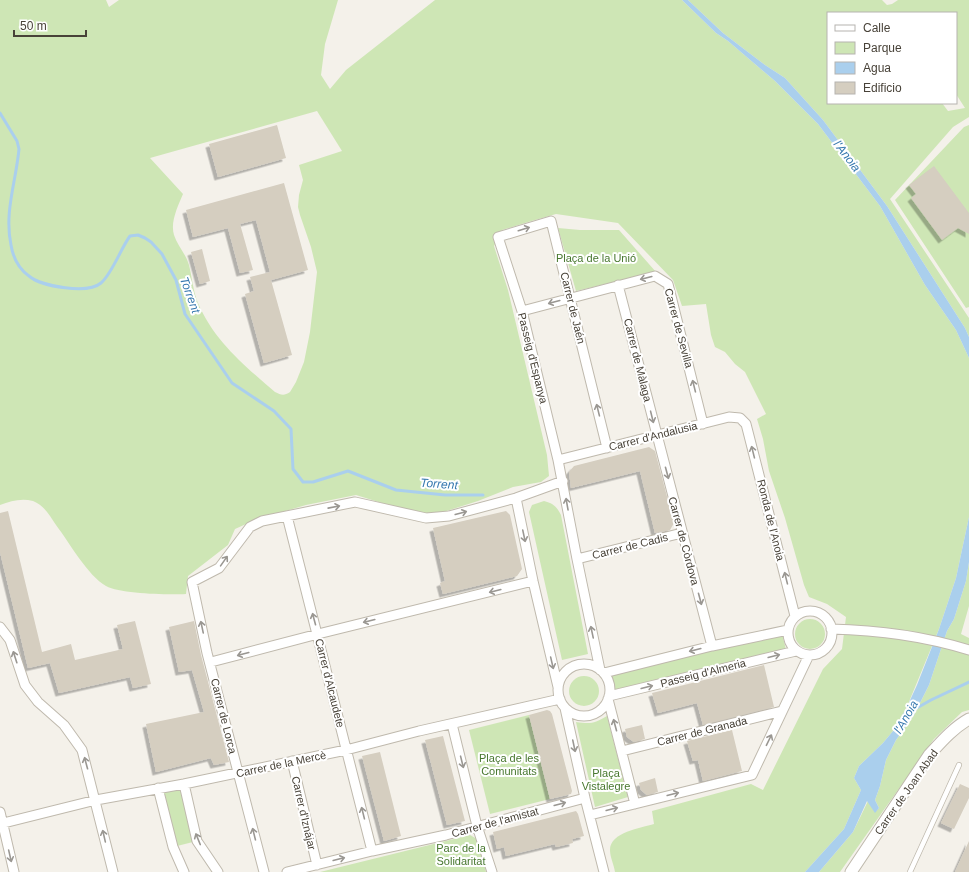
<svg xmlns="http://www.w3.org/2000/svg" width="969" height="872" font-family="Helvetica,sans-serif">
<defs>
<filter id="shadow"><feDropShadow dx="-3.5" dy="3.5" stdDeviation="0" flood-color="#0004"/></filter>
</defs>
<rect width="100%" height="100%" fill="#f4f1ea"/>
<path fill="#cee6b5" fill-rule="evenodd" d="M0,0H106L109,7L119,0H338L325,44L321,75L330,89L346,70L435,0H682L716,33L728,41L775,81L818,124L880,206L925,285L956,330L969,358V517L956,578L939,629L906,709L893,731L883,743L859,766L854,778L861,790L844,829L805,872H615C614,865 610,857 610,850C610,832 641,828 654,824L652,811L751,784L763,790L823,669L842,649L846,617L827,604L809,597L804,585L785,518L769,471L763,439L757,419L766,414L745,372L735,364L725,352L715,347L711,335L706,304L682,306L673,280L618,223L556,214L528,222L502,230L494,246L508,290L547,455L549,476L541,482L513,487L478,501L437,514H417L356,495L306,505L255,520L235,529L228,545L188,576L186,594C168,595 121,594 106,586C88,576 69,542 56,525C50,516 44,505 33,501C21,498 11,501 0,505ZM317,111L342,151L299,165L303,180L299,195L298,207L300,215L311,247L317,272L310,332L304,362L296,382L290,392C284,396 281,395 275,392C245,366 214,341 198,303C193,291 192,277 189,265C186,254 177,245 174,235C170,222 178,206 183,194L150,158Z
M688,0H882L887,5L892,4L898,0H969V117L953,127L890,199L969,318V337L965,328L887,206L823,120L785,78L765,65L723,33ZM828,13H956V94L965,108L948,111L942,103H828Z
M969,125V307L966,308L895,200L964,127Z
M558,228L580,230H619L656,272L576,291Z
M544,501C553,503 557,507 561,515L588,654L562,660L529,512L532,505Z
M969,562V606L961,634L969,638V710L962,712L934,739L840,872H819L853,832L868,801L875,812L879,808L875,800L880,786L886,760L896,740L914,715L929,685L947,631L954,619L966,581Z
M795 634a15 15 0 1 1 30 0a15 15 0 1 1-30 0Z
M782,633L786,650L615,691L610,673Z
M569 691a15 15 0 1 1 30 0a15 15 0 1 1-30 0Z
M529,715L550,799L490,814L469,730Z
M607,716L628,797L595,807L576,722C590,724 594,724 607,716Z
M184,784L197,841L173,847L158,788Z
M470,835L477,839L486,872H320Z"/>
<path fill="#aacfed" d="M682,0H688L723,33L765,65L785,78L823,120L887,206L965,328L969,337V358L956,330L925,285L880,206L818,124L775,81L728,41L716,33Z
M969,517V562L966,581L954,619L947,631L929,685L914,715L896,740L886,760L880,786L875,800L879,808L875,813L867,801L853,832L819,872H805L844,829L861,790L854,778L859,766L883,743L893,731L906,709L917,685L939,629L956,578Z"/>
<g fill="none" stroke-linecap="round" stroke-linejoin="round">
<path stroke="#aacfed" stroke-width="3" d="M0,113L17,141L19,149C16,182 4,212 11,245C13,257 19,269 29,276C42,287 88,294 101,283C112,274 121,248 130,236L138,235L145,238L151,242L162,254L176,280L185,314L232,383L274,411L291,429L293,469L303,482H313L348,471L396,490L445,495H483
M915,709L931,700L969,682"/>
</g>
<path fill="#d5cec0" filter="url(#shadow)" d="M277,125L286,158L218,177L209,144Z
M934,166L969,213V234L958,228L942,240L911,198L916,194L909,185Z
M284,183L308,270L271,280L292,355L264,363L245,294L254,291L250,277L270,272L256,220L240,224L253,270L240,273L228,228L193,237L186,210Z
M202,249L210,281L200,284L191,252Z
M649,447L655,451L674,523L670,530L655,533L640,471L571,488L569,472L574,466Z
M8,511L42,652L71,644L75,660L123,649L117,625L135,621L151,684L133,688L130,677L59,693L50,663L28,668L0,552V513Z
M506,511L510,515L522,569L517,576L443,594L440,583L445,581L433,528Z
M194,621L201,655L229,762L214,765L211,758L156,772L146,724L204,712L192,670L179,672L169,627Z
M764,665L774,707L703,725L697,703L658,713L652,693Z
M547,710L550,711L552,714L572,791L571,794L550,799L529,715Z
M642,725L645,739L634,742L627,737L625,729Z
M732,730L742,771L703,781L698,760L693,761L687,741Z
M443,736L465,821L447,825L425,740Z
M380,752L401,836L384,841L362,756Z
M655,778L658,792L647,795L641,790L639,783Z
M960,784L969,788V798L954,829L941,823Z
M576,811L578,814L584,836L572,839L573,843L556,847L555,844L506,856L504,847L497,849L493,832Z
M969,841V872H955Z"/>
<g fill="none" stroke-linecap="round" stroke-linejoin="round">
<g stroke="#bfb9ad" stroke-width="6">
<path id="service" d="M910,872L959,765"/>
</g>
<g stroke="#bfb9ad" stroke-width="11">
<path id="minor" d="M618,285L712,646
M522,311L655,276L668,284L703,424
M558,460L729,417L740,418L746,424L795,616
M516,498L533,581L558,687
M287,516L372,851
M577,559L682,533
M788 633a22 22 0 1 1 44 0a22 22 0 1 1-44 0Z
M0,627L10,640L25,685L38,702L64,725L82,750L113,872
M831,629C878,630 924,636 969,650
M211,662L318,634L533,581
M558 690a26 26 0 1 1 52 0a26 26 0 1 1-52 0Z
M600,670L577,559L558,460L522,311L498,237L551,221L607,448
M604,673L712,646L788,630
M609,696L796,651
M608,699L635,804
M565,708L585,798L604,872
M452,724L477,826L492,872
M622,751L782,711
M292,761L317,865
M184,784L197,841L218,872
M158,788L173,847L184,872
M0,812L14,872
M590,815L752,775L809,655
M0,824L96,800L184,784L346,750L419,731L560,699
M264,872L207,653L192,582L219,568L250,527L262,521L355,502L426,518L449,516L516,498L563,481
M287,872L372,851L446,835L585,798"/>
</g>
<g stroke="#bfb9ad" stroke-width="13">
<path id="tertiary" d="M851,872L929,755C941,742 953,728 969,719"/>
</g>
<use href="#service" stroke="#fff" stroke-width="4.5"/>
<use href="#minor" stroke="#fff" stroke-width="9"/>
<use href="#tertiary" stroke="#fff" stroke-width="11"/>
</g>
<defs><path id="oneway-shaft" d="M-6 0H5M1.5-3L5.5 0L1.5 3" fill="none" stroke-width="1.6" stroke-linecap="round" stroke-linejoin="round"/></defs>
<g stroke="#9a9792">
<use href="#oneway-shaft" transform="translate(524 229) rotate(-17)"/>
<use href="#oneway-shaft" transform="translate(646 278) rotate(166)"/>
<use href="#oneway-shaft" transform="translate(554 302) rotate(165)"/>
<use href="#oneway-shaft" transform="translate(694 386) rotate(-104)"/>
<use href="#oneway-shaft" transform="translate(598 410) rotate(-104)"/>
<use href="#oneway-shaft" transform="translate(652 417) rotate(76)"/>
<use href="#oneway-shaft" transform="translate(753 452) rotate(-104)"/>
<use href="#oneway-shaft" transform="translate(667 473) rotate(75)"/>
<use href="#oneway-shaft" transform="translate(567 504) rotate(-100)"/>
<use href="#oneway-shaft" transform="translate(334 507) rotate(-11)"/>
<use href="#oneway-shaft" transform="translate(461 513) rotate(-15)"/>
<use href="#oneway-shaft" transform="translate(524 536) rotate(78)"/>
<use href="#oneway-shaft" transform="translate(224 561) rotate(-55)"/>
<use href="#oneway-shaft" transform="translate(786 578) rotate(-104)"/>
<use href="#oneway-shaft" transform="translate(495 591) rotate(166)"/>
<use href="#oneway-shaft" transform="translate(700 599) rotate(75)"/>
<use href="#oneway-shaft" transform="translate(314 619) rotate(-105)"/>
<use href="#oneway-shaft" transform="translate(369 621) rotate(166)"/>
<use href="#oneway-shaft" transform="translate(202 627) rotate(-102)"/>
<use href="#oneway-shaft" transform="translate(592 632) rotate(-102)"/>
<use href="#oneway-shaft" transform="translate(695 650) rotate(166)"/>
<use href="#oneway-shaft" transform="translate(243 654) rotate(165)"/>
<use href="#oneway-shaft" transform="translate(774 656) rotate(-14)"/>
<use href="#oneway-shaft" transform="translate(15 657) rotate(-108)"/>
<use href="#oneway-shaft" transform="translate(552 663) rotate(77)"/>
<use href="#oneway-shaft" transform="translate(647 687) rotate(-14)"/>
<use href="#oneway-shaft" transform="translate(615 725) rotate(-105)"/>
<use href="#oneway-shaft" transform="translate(769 740) rotate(-64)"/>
<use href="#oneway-shaft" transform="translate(574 746) rotate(78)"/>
<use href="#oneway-shaft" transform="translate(462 762) rotate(76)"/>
<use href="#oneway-shaft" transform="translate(86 763) rotate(-105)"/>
<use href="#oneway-shaft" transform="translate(673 794) rotate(-14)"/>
<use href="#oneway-shaft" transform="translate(560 804) rotate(-15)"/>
<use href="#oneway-shaft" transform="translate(612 809) rotate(-14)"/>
<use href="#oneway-shaft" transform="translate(363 813) rotate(-104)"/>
<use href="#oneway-shaft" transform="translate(254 834) rotate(-104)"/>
<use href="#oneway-shaft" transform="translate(104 836) rotate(-103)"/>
<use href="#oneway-shaft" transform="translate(198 839) rotate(-112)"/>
<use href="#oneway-shaft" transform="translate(10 856) rotate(77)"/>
<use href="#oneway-shaft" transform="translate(339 859) rotate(-14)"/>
</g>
<g text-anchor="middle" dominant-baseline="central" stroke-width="4" stroke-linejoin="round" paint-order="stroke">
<g font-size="11" fill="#47772e" stroke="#fff">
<text x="596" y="258">Plaça de la Unió</text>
<text x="509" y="758">Plaça de les<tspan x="509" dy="13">Comunitats</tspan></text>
<text x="606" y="773">Plaça<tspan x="606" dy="13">Vistalegre</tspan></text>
<text x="461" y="848">Parc de la<tspan x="461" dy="13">Solidaritat</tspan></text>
</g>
<g font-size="11" fill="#484238" stroke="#fff">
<text transform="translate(573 308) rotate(76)">Carrer de Jaén</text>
<text transform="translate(679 328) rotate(75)">Carrer de Sevilla</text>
<text transform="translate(533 358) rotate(76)">Passeig d'Espanya</text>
<text transform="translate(638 360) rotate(76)">Carrer de Màlaga</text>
<text transform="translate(653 436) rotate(-14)">Carrer d'Andalusia</text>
<text transform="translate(771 520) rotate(76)">Ronda de l'Anoia</text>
<text transform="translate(684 541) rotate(75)">Carrer de Còrdova</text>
<text transform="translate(630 546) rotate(-14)">Carrer de Cadis</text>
<text transform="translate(703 673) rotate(-14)">Passeig d'Almeria</text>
<text transform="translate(330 683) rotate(76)">Carrer d'Alcaudete</text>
<text transform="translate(224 716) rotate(76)">Carrer de Lorca</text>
<text transform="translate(702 731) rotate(-14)">Carrer de Granada</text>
<text transform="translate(281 764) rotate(-12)">Carrer de la Mercè</text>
<text transform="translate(906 792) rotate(-55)">Carrer de Joan Abad</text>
<text transform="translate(304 813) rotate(77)">Carrer d'Iznájar</text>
<text transform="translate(495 822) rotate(-15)">Carrer de l'amistat</text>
</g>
<g font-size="12" font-style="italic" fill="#3678af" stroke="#fff">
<text transform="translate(847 156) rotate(53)">l'Anoia</text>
<text transform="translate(190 295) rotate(70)">Torrent</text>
<text transform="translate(439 484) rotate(4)">Torrent</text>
<text transform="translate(906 717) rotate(-60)">l'Anoia</text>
</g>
</g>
<rect x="827" y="12" width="130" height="92" fill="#ffffff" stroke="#b6b3af"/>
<rect x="835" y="25" width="20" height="6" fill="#ffffff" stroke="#b6b3af"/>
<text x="863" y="32" font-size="12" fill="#484238">Calle</text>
<rect x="835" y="42" width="20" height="12" fill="#cee6b5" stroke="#b6b3af"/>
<text x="863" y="52" font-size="12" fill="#484238">Parque</text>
<rect x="835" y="62" width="20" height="12" fill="#aacfed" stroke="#b6b3af"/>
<text x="863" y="72" font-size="12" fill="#484238">Agua</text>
<rect x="835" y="82" width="20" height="12" fill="#d5cec0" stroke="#b6b3af"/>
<text x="863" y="92" font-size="12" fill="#484238">Edificio</text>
<path d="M14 30v6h72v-6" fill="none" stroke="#484238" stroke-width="2"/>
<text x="20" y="30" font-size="12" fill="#484238" stroke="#ffffff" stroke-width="3" paint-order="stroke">50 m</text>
</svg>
